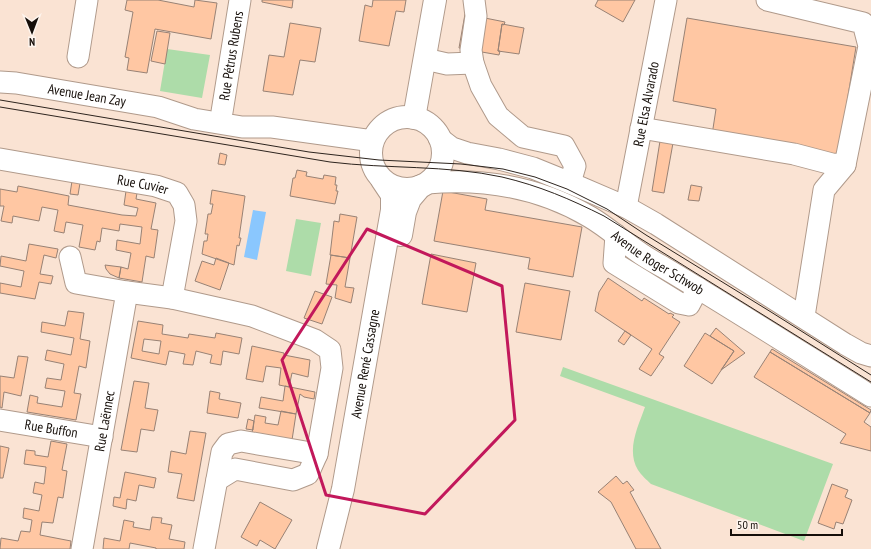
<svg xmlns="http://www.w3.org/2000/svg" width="871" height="549" font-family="'PT Sans Narrow',sans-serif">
<rect width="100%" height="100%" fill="#fae3d3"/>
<path fill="#addca9" d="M167,49L210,55L202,98L160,91Z
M296,219L321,223L311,276L286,271Z
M563,367L833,464L804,541L651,484C647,480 641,475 638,470C626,450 638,427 645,407L560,376Z"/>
<path fill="#8ac7fe" d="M253,210L266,212L257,260L244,257Z"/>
<path fill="#ffc7a3" stroke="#988275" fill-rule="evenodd" d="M127,0H158L194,7L195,0L217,3L211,39L155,29L147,73L127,70L129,58L125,57L133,12L125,10Z
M262,0H293L292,8L262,2Z
M373,0H406L404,12L396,11L389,46L359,41L365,5L372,7Z
M598,0H635L623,22L595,6Z
M465,14L505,22L504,25L502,24L498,51H500L499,55L459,48Z
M687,18L856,47L838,157L712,135L716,109L673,101Z
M290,23L321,28L315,62L300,60L293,95L263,91L269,55L284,57Z
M502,24L524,28L519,54L498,51Z
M157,31L170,33L165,64L151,61Z
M660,141L673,143L664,193L652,191Z
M220,153L227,155L225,165L218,164Z
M297,170L307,172L306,176L323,179L324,175L336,177L335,185H337L336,191H338L335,204L290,196L293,178H295Z
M72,181L80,183L78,195L70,194Z
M691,185L702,187L699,201L688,200Z
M18,186L69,196L68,205L122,215L136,216L138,208L124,205L126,191L137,193L136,199L156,203L151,229L158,230L154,258L146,256L142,282L119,278L121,267L128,269L131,253L116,250L117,240L140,244L142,227L120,224L119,231L102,228L100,242L97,241L95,250L79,247L83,225L66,222L64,233L54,231L58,210L42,207L39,221L13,216L12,223L1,221L4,206H0V189L17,192Z
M212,190L245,196L239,238H241L239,246L237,245L234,265L202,254L204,241H207L208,234H205L208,214H211L213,204H210Z
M443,191L487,199L485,210L582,227L573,277L528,269L530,258L434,241Z
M340,214L357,217L350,258L330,255L334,221L339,222Z
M29,244L58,249L56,258L44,255L40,274L53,276L51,284L39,282L35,299L0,293V283L21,287L24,271L0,266L1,256L26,261Z
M431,254L476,263L467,312L422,304Z
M331,255L350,258L345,287L354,288L351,303L335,298L337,285L326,284Z
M216,258L229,263L220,290L195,281L202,261L214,265Z
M105,265L121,267L119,278L110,274L106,269Z
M608,278L642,301L644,298L669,314L670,313L674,315L672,317L680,322L659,354L664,357L651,376L639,369L652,349L595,311L599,292Z
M525,283L570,291L561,340L516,332Z
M315,291L332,297L322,324L304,318Z
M68,311L84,313L80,339L90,341L86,368L79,366L74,393L81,394L76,420L27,412L30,395L38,397L37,403L62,407L65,391L45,388L47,378L61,380L64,364L45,360L47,350L71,355L74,338L41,332L42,322L65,326Z
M138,321L163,325L162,334L188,338L189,334L215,338L216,333L242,338L239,354L223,351L221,365L210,363L212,355L196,351L193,365L183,364L185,354L169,351L166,365L131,358ZM144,339L161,341L159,354L142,351Z
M716,328L745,353L721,370L734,351L710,336Z
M625,331L631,335L624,345L618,341Z
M705,333L734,351L712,384L684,366Z
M252,346L284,353V355L310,360L308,377L292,373L289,387L279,385L281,368L266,366L263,382L246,379Z
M772,349L871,410L870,413L770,352Z
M770,352L870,413L864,422L871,427V451L840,443L846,434L754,377Z
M18,356L28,357L21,396L4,392L2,408L0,407V376L14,378Z
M134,381L149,383L145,408L158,410L154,431L141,429L137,452L121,450Z
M285,386L315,392L314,399L304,397L300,394L296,414L259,408L261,397L283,401Z
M210,391L220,393L219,399L241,403L238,418L207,413Z
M281,411L296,414L292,440L252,433L255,415L266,417L265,423L278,425Z
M248,419L254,421L253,430L246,429Z
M190,431L206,433L194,501L177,498L182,474L168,472L171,451L186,454Z
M51,441L67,444L62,470L67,471L63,498L58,497L53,523L42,522L40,535L71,541L70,549H0L1,538L18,541L21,531L30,532L32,520L23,518L24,508L39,511L42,495L33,493L35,482L44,484L46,467L24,464L26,450L35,451V455L48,457Z
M0,446L9,448L3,478H0Z
M125,472L156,478L154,488L139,485L136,501L127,499L126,509L113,506L114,497L120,498Z
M616,476L623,484L627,481L634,490L630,492L661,549H636L611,502L598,492Z
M832,484L848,490L845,497L852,500L843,524L836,522L834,529L818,523Z
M260,502L292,520L275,549L260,540L257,546L241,537Z
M152,517L162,518L161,523L172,525L169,539L185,542L184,549H156V548L130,543L129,549H103L104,538L120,541L124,520L134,522L133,527L150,530Z"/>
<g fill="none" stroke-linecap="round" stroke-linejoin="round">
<g stroke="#b09a8b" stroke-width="23">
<g id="minor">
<path d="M474,0L476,16L471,50L473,63L481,86L498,116L523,137L564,146L575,166L570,183"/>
<path d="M767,0L863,23L869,46L845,165L824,190L805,310L802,316"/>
<path d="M78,57L87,0"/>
<path d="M425,59L447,64L473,63"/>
<path id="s1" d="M0,82L16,83L158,107L194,119L242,127H272L373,141"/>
<path id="s2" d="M222,112L240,0"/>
<path d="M641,128L794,154L832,164L845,165"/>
<path d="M439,138L452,148L467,153L499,159L533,168L570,183L626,207L656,224L845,344L861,353L871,356"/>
<path id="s3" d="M0,159L156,186L177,193L184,205L186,221L172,298"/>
<path id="s4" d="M427,183C484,178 541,188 590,217C607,227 621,240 637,251C645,257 654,262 663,267C733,309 802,353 871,396"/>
<path id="s5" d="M626,207L666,0"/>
<path d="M616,235L614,263L679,303L689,305L698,288"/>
<path d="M70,257L76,283L127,292L172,298L252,316L315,340L330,350L332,368L317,454L308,474L293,480L235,469L217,480"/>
<path id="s6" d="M0,420L102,437"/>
<path id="s7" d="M82,549L127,292"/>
<path d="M204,549L222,452L228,444L241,441L317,454"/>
</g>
</g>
<g stroke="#b09a8b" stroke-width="24">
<g id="major">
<circle cx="407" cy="153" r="36"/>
<path d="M414,118L435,0"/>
<path d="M401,235L405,212L410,199L421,186"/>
<path id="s8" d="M328,549L343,489L392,210V195L382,180"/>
</g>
</g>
<use href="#minor" stroke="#fff" stroke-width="21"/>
<use href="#major" stroke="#fff" stroke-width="22"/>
<path stroke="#2d241e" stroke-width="1" d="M0,100L309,152L379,160L461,164L503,169L535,177L567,189L607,209L646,235L771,312L871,375
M0,107L330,162C387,169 447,165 502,177C540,186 570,199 604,216L871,382"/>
</g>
<path fill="none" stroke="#c2185b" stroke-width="3" stroke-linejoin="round" d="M367,229L502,286L515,420L425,514L326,495L282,360Z"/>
<g text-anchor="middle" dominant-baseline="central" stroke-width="3" stroke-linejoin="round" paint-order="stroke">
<g font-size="14" fill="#150e09" stroke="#fdf4ed">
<text stroke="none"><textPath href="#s2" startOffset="57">Rue Pétrus Rubens</textPath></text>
<text stroke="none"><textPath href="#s1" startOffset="88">Avenue Jean Zay</textPath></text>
<text stroke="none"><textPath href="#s5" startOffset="105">Rue Elsa Alvarado</textPath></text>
<text stroke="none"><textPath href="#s3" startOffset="145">Rue Cuvier</textPath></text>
<text stroke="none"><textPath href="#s4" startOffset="251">Avenue Roger Schwob</textPath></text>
<text stroke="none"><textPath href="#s8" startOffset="189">Avenue René Cassagne</textPath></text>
<text stroke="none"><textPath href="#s7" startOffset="130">Rue Laënnec</textPath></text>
<text stroke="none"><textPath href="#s6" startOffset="52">Rue Buffon</textPath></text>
</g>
</g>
<g transform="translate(32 32) rotate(179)" stroke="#fdf4ed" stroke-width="3" paint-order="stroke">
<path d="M0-3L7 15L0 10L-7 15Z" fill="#150e09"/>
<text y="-6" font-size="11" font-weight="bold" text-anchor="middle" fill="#150e09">N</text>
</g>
<path d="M731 529v6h111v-6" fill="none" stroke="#150e09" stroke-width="2"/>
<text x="737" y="529" font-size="12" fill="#150e09" stroke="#fdf4ed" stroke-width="3" paint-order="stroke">50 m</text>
</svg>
